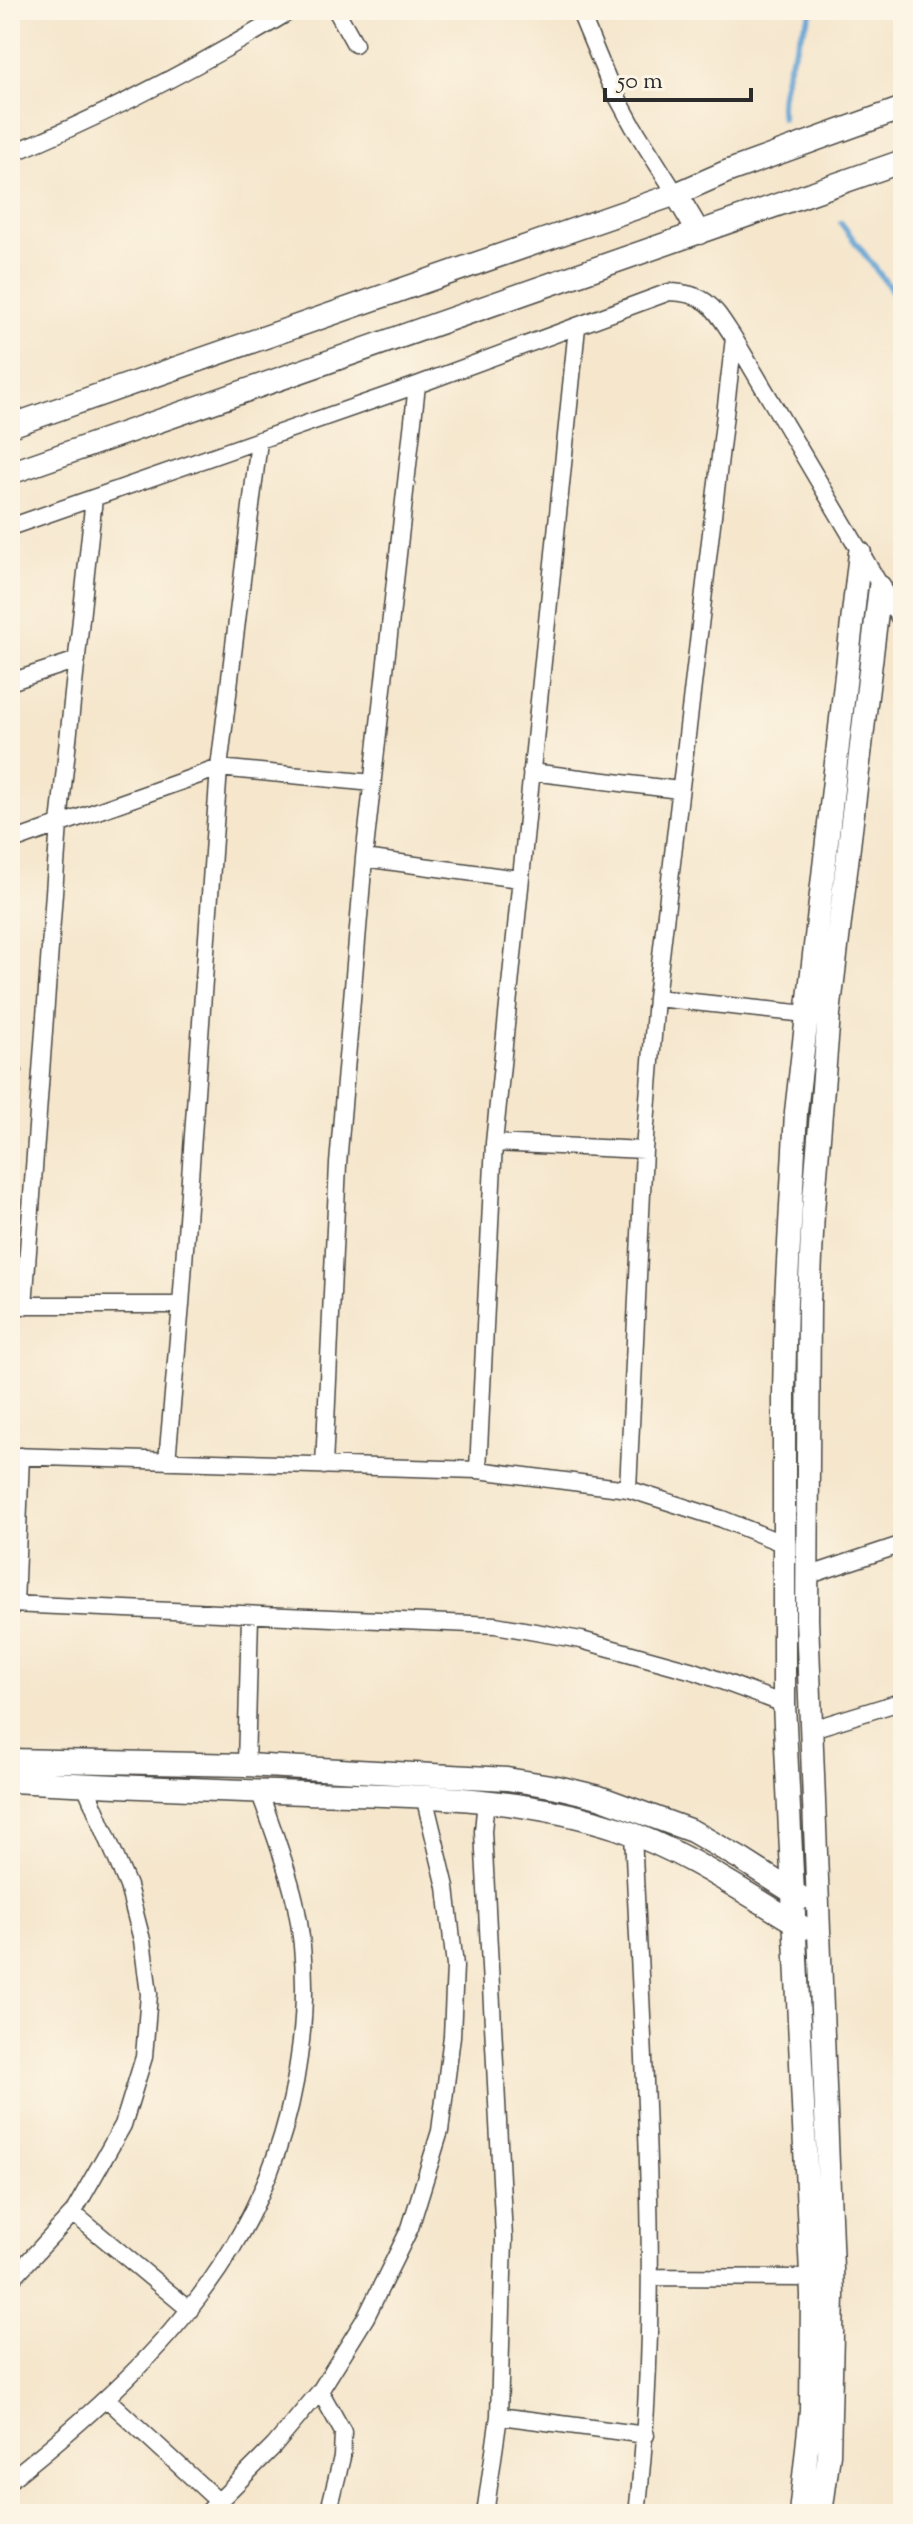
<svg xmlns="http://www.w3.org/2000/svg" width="913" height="2524" font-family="'Sorts Mill Goudy',serif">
<rect width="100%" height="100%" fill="#fcf5e5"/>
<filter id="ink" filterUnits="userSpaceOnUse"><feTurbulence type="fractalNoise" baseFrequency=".0125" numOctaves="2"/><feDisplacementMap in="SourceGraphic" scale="16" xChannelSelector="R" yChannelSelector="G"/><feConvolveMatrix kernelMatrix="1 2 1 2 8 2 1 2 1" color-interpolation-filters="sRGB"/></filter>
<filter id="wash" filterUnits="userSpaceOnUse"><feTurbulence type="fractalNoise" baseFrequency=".006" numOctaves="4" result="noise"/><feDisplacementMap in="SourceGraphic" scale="32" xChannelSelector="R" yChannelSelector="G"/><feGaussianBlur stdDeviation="1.8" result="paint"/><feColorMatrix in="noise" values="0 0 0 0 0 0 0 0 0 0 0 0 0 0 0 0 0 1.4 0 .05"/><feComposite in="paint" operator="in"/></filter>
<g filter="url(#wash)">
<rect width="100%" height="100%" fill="#f5e6cc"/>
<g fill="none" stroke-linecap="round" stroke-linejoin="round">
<path stroke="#5da0d2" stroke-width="6" d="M782,118C776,88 798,38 813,10
M841,223L903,305"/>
</g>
</g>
<g filter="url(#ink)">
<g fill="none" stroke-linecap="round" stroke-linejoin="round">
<g stroke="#494743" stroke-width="19">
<path id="street" d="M336,10L355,44
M579,10L609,82L633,126L676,194
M10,154C109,114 201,65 292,10
M10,527L417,385L669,292C708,293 714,308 734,338L903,624
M10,682L77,660
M531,772L679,790
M10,842L219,768L373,783
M364,858L519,879
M656,998L806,1014
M494,1143L644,1150
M10,1305H181
M24,1306L59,824L94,498
M10,1456L478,1470L628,1489L722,1519L784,1544
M167,1461L181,1305L219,768L259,441
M324,1466L338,1164L364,858L417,385
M478,1470L494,1143L577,327
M628,1489L644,1150L656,998L734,338
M807,1576L903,1544
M10,1604L495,1625L581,1640L697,1672L784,1704
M15,1604L21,1456
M812,1729L903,1701
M246,1765L250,1616
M633,1834C643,2061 663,2288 637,2514
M73,2213L190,2310
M651,2277L812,2278
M10,2281L73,2213L123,2125L144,2057L149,1994L142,1940L128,1886L85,1785
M320,2391L343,2432L342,2457L328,2514
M107,2399L219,2502
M499,2416L646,2435
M10,2480C153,2366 274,2248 299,2057C306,2007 306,1951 295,1901C286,1863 272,1827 259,1791
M206,2514L274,2446L320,2391L366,2317L410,2228L440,2131L452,2036L455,1966L446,1887L424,1796
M485,2514L499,2416L504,2238L483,1831L486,1800"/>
</g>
<g stroke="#494743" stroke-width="25">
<path id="secondary" d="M676,194L699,233
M10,426L676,194L726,172L903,108
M10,473L903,161
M10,1760L246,1765L507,1779L557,1787L599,1797L692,1831L741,1859L802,1898
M10,1781C109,1786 207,1790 306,1793C411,1796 517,1795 617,1828C685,1851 743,1892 804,1928
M800,2514L811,2411L812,2295L784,1704V1394L786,1300L796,1112L860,553
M821,2514L829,2454L833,2295L807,1619L809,1303L813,1211L829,1014L880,587"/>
</g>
<path stroke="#494743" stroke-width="4" stroke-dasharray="6 6" stroke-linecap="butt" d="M10,1073L23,1070"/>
<use href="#street" stroke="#fff" stroke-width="16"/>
<use href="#secondary" stroke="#fff" stroke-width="22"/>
</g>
</g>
<rect width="913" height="2524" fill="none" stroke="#fcf5e5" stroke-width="40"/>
<path d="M605 88v12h146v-12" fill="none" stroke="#2b2b2b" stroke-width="4"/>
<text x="617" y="88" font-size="24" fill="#2b2b2b" stroke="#fcf5e5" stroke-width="6" paint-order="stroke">50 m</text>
</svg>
